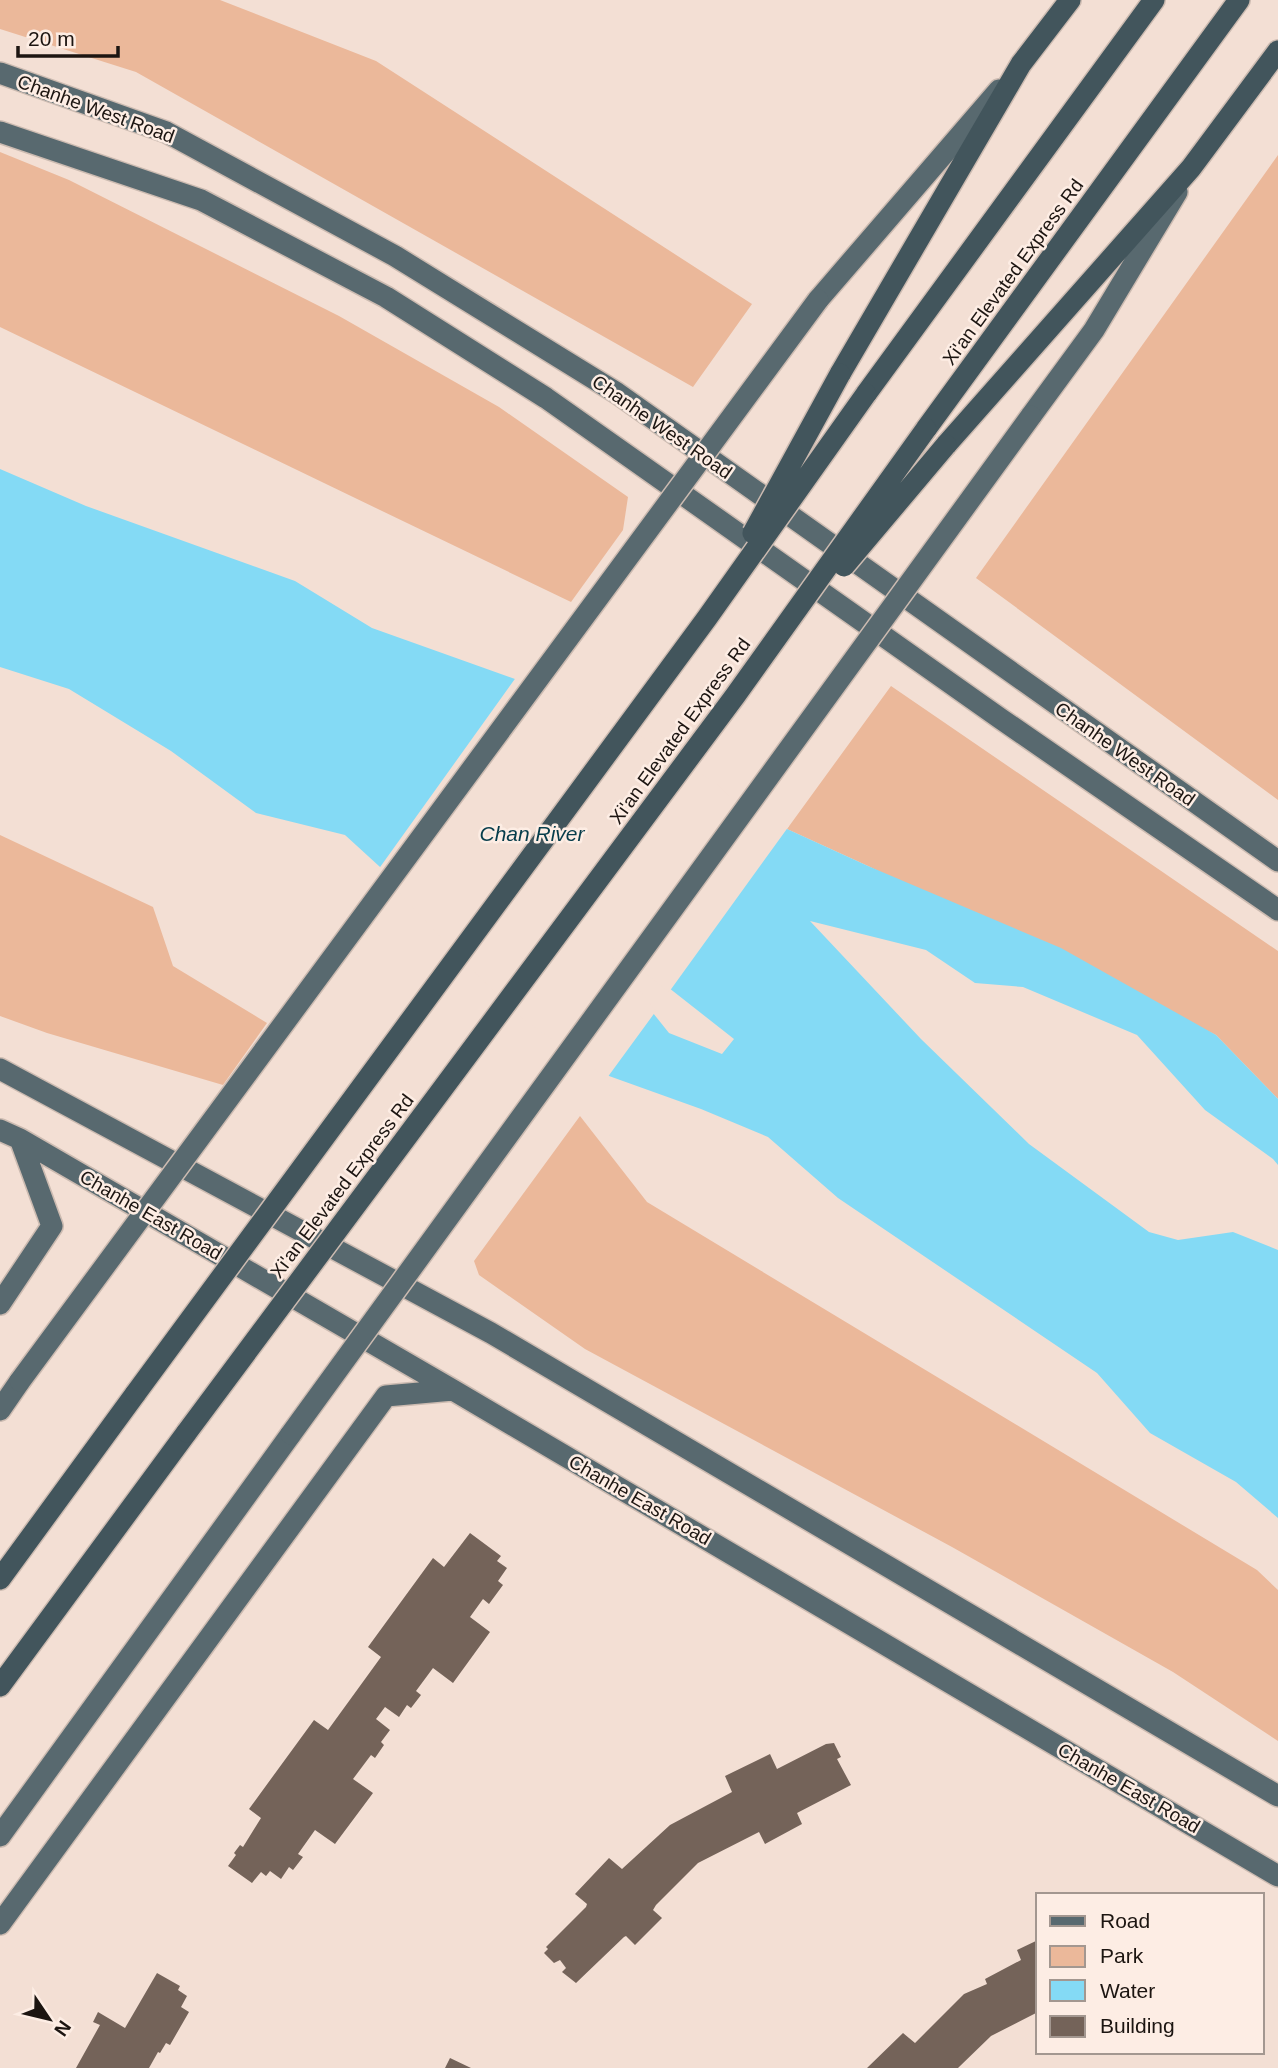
<svg xmlns="http://www.w3.org/2000/svg" width="1278" height="2068" font-family="Arial,sans-serif">
<rect width="100%" height="100%" fill="#f3dfd4"/>
<path fill="#ebb89a" d="M0,0H220L376,61L752,304L693,387L136,72L0,29Z
M0,152L69,180L339,316L499,407L628,497L623,530L571,602L0,327Z
M1278,155V800L976,578Z
M891,686L1278,951V1099L1216,1035L868,866L787,829Z
M0,835L153,907L173,966L267,1023L223,1085L47,1033L0,1016Z
M580,1116L647,1202L1257,1570L1278,1590V1741L1173,1672L952,1547L585,1349L479,1275L474,1261Z"/>
<path fill="#84daf5" fill-rule="evenodd" d="M0,469L86,506L295,581L372,628L515,679L576,704L727,799L787,829L868,866L1061,948L1216,1035L1278,1099V1165L1273,1159L1205,1110L1137,1035L1023,987L975,983L926,950L810,921L921,1039L1029,1144L1149,1232L1178,1240L1233,1232L1278,1250V1518L1236,1482L1150,1433L1097,1373L838,1198L768,1137L701,1109L609,1076L345,835L256,813L171,751L69,689L0,667ZM613,944L734,1039L722,1054L669,1033L605,953Z"/>
<path fill="#f3dfd4" d="M517,676L577,701L647,740L716,783L729,796L789,826L669,992L613,948L609,953L656,1011L607,1078L523,1019L461,959L378,870Z"/>
<path fill="#746359" d="M470,1533L501,1556L497,1561L507,1568L498,1581L503,1585L489,1604L483,1599L470,1617L490,1632L453,1683L433,1668L416,1691L421,1695L411,1708L407,1705L399,1717L385,1707L376,1719L390,1730L381,1742L384,1745L375,1758L371,1755L353,1779L373,1793L335,1844L315,1830L298,1854L303,1857L293,1870L289,1867L281,1879L270,1871L266,1876L261,1872L252,1883L228,1866L236,1855L234,1853L240,1845L243,1847L261,1818L249,1809L314,1720L328,1730L381,1657L368,1647L433,1558L444,1567Z
M834,1743L841,1757L837,1759L851,1785L797,1813L802,1824L765,1844L759,1832L698,1863L656,1905L653,1910L662,1918L635,1945L626,1936L624,1937L576,1983L562,1972L566,1968L560,1960L554,1963L544,1953L548,1949L546,1947L586,1907L587,1904L575,1894L609,1858L622,1869L670,1825L732,1792L725,1776L770,1754L777,1769L826,1744Z
M1038,1940V2012L991,2036L958,2068H867L903,2033L915,2043L964,1994L987,1984L985,1979L1021,1960L1017,1950Z
M157,1973L180,1986L178,1990L187,1996L181,2007L189,2012L170,2045L166,2043L160,2053L158,2052L149,2068H76L100,2025L93,2022L98,2012L125,2028Z
M450,2058L471,2068H445Z"/>
<g fill="none" stroke-linecap="round" stroke-linejoin="round">
<g stroke="#ccbbb1" stroke-width="24">
<path id="major" d="M0,73L166,132L395,256L617,393L1278,861
M0,132L201,200L386,297L546,398L1001,719L1278,910
M818,300L999,90
M1031,416L1094,330L1177,192
M0,1069L491,1333L1278,1796
M0,1130L20,1139L453,1390L1278,1876
M0,1304L52,1226L20,1139
M0,1410L20,1381
M0,1836L291,1434
M0,1924L386,1396L453,1390"/>
</g>
<g stroke="#ccbbb1" stroke-width="24">
<path id="highway" d="M840,374L1021,64L1070,0
M866,394L1154,0
M926,429L1239,0
M946,445L1191,168L1278,51
M0,1579L136,1393
M0,1686L187,1432"/>
</g>
<use href="#major" stroke="#58696f" stroke-width="21"/>
<use href="#highway" stroke="#42555c" stroke-width="21"/>
<g stroke="#ccbbb1" stroke-width="24" stroke-linecap="butt">
<path id="major-bridge" d="M20,1381L818,300
M291,1434L1031,416"/>
</g>
<g stroke="#ccbbb1" stroke-width="24" stroke-linecap="butt">
<path id="highway-bridge" d="M753,533L840,374
M844,566L946,445
M136,1393L707,618L866,394
M187,1432L735,696L926,429"/>
</g>
<use href="#major-bridge" stroke="#58696f" stroke-width="21"/>
<use href="#highway-bridge" stroke="#42555c" stroke-width="21"/>
</g>
<g text-anchor="middle" dominant-baseline="central" stroke-width="5" stroke-linejoin="round" paint-order="stroke">
<g font-size="19" fill="#1c1511" stroke="#fdede4">
<text transform="translate(96 109) rotate(20)">Chanhe West Road</text>
<text transform="translate(1013 272) rotate(-54)">Xi'an Elevated Express Rd</text>
<text transform="translate(662 427) rotate(35)">Chanhe West Road</text>
<text transform="translate(680 731) rotate(-54)">Xi'an Elevated Express Rd</text>
<text transform="translate(1125 754) rotate(35)">Chanhe West Road</text>
<text transform="translate(342 1186) rotate(-53)">Xi'an Elevated Express Rd</text>
<text transform="translate(151 1215) rotate(30)">Chanhe East Road</text>
<text transform="translate(640 1500) rotate(30)">Chanhe East Road</text>
<text transform="translate(1129 1788) rotate(30)">Chanhe East Road</text>
</g>
<g font-size="21" font-style="italic" fill="#073d4b" stroke="#fdede4">
<text x="532" y="833">Chan River</text>
</g>
</g>
<rect x="1036" y="1893" width="228" height="161" fill="#fdede4" stroke="#a39790" stroke-width="2"/>
<rect x="1050" y="1916" width="35" height="10" fill="#58696f" stroke="#a39790" stroke-width="2"/>
<text x="1100" y="1928" font-size="21" fill="#1c1511">Road</text>
<rect x="1050" y="1946" width="35" height="21" fill="#ebb89a" stroke="#a39790" stroke-width="2"/>
<text x="1100" y="1963" font-size="21" fill="#1c1511">Park</text>
<rect x="1050" y="1980" width="35" height="21" fill="#84daf5" stroke="#a39790" stroke-width="2"/>
<text x="1100" y="1998" font-size="21" fill="#1c1511">Water</text>
<rect x="1050" y="2016" width="35" height="21" fill="#746359" stroke="#a39790" stroke-width="2"/>
<text x="1100" y="2033" font-size="21" fill="#1c1511">Building</text>
<g transform="translate(49 2019) rotate(125)" stroke="#fdede4" stroke-width="5" paint-order="stroke">
<path d="M0-5L12 26L0 18L-12 26Z" fill="#1c1511"/>
<text y="-10" font-size="19" font-weight="bold" text-anchor="middle" fill="#1c1511">N</text>
</g>
<path d="M18 46v10h100v-10" fill="none" stroke="#1c1511" stroke-width="3.5"/>
<text x="28" y="46" font-size="21" fill="#1c1511" stroke="#fdede4" stroke-width="5" paint-order="stroke">20 m</text>
</svg>
